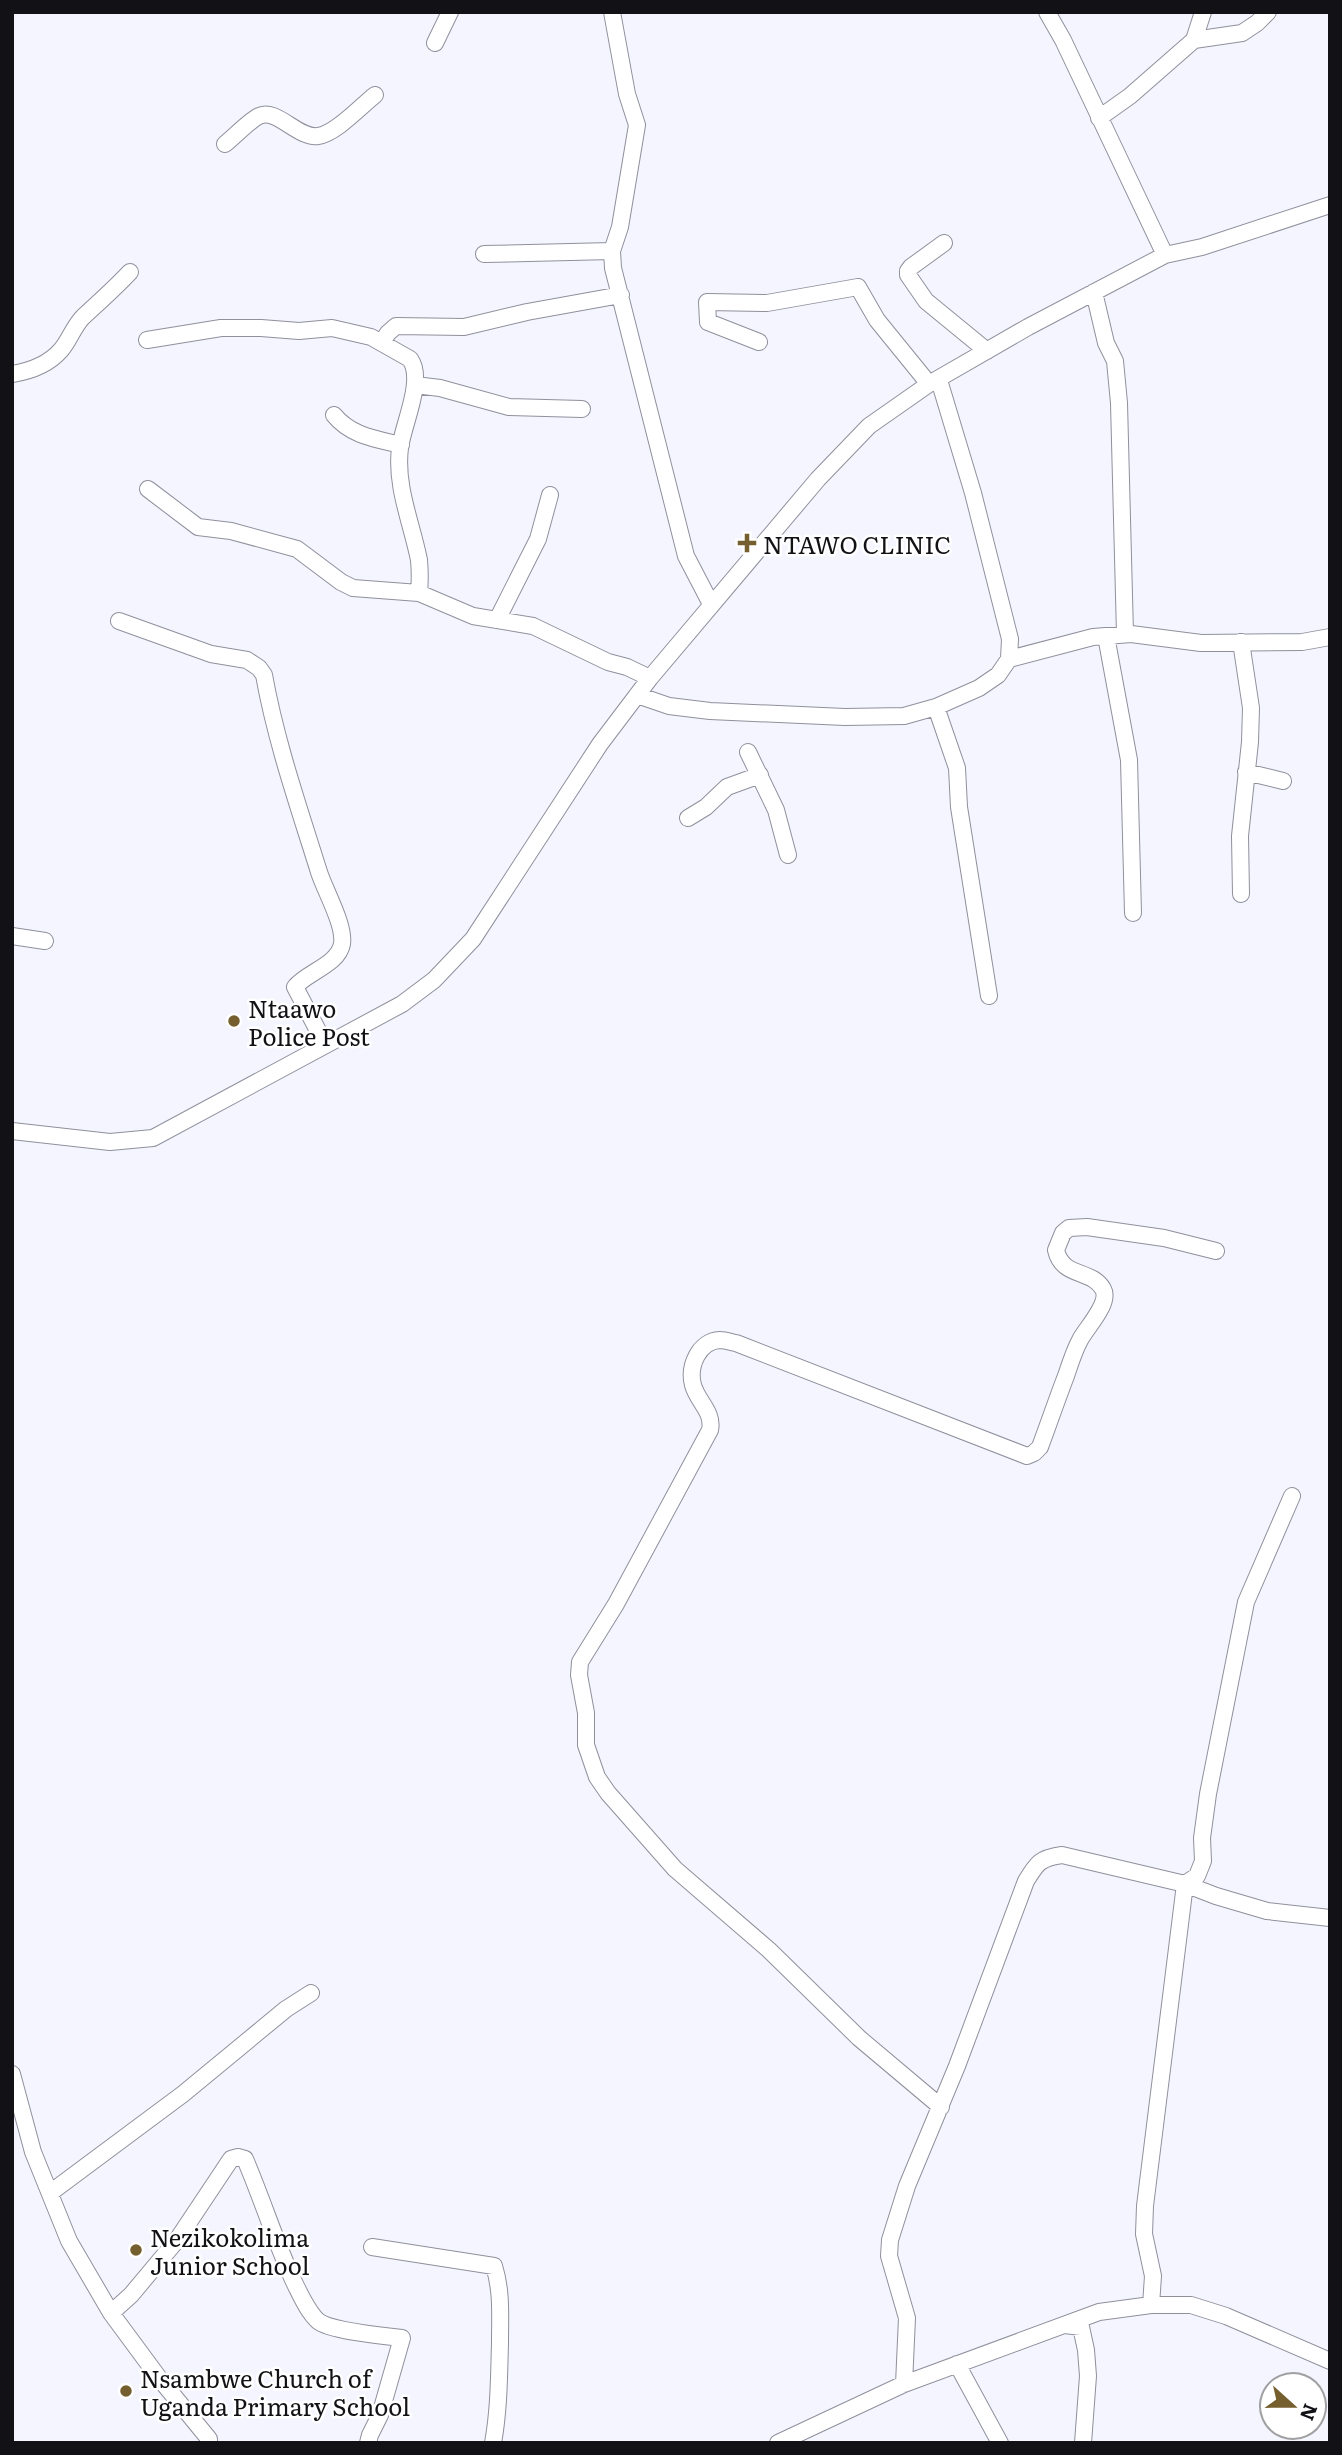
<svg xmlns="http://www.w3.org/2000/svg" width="1342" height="2455" font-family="Literata,serif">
<rect width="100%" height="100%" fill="#f4f5ff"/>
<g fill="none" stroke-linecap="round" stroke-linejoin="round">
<g stroke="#8f909c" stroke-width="18">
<path id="minor" d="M612,12L627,94L637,125L620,227L612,251L613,268L686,556L711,604
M1047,12L1063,40L1165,255
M1194,40L1203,12
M435,43L450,12
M1099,118L1130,96L1194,40L1242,33L1257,23L1268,12
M225,144C234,137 250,120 259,116C276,107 298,139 318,136C335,134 361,106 375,95
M944,243L911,267L908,271V275L926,301L987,351
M484,254L612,251
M1094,292L1106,343L1115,361L1119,403L1125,634
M147,340L221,328H261L299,331L332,328L371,337L410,359C425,380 403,424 400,448C395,486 412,524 419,560C420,571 420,582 419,593
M382,342L388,333L396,326L464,327L527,312L621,295
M759,342L708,322L707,302L767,303L858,287L877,320L929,384
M12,374C31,371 48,365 61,350C69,341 73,328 82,318C98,303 115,288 130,272
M415,385L440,388L509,407L582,409
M334,415C351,436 376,439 401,445
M148,489L198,527L231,531L297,549L341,582L353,588L419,593L473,616L533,626L608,662L627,667L650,678
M497,620L538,539L550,495
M119,621L211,654L247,660L259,668L264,675C276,742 299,808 319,872C325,891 345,925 342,944C338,965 307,972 295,987L325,1044
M1106,636L1129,760L1133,913
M1009,659L1093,637L1131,634L1201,643L1302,642L1330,637
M637,695L669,706L710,711L845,717L904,716L936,707L979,688L998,675L1009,659L1010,639L973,493L939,380
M936,707L957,768L959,807L989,996
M748,752L776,810L788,855
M1246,772L1283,781
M688,818L706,807L727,787L760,775
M1241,894L1240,836L1250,742L1251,708L1241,642
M12,936L45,941
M12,1131L110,1142L153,1138L402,1004L434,980L473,939L600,744L650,678L818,479L869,426L929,384L1028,327L1165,255L1202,247L1330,205
M12,2074L33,2152L69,2241L111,2313L159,2378L209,2439V2443
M941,2107L859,2038L769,1950L675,1869L608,1793L597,1777L586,1745V1713L579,1675L580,1662L616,1604L710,1430C714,1412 697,1401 693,1385C688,1366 699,1341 720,1340C725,1340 731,1342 736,1343L1027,1456L1034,1453L1040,1447C1049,1423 1057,1399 1066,1376C1070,1364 1074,1351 1080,1340C1086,1328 1111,1303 1103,1289C1092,1269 1062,1278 1056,1250L1063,1233L1069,1228L1087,1227L1164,1238L1216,1251
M50,2193L183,2094L286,2009L311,1993
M372,2247L494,2266C502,2291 500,2316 500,2343C499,2377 499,2410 493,2443
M1151,2305L1153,2276L1144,2234L1145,2206L1185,1884L1197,1876L1203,1861L1202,1838L1208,1794L1246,1602L1292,1496
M111,2313L131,2295L177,2240L231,2159L238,2157L245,2159C263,2201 276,2244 295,2284C301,2296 308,2312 318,2321C330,2331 385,2336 402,2338L380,2415L370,2435L368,2443
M1065,2325L1081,2327L1086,2350L1088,2376L1083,2443
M957,2364L1000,2443
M904,2384L907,2318L889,2256L890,2240L907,2186L957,2066L1026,1881C1037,1863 1040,1858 1062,1855L1185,1884L1216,1896L1267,1911L1330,1918
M778,2443L904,2384L1099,2312L1151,2305H1191L1226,2316L1330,2361"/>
</g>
<use href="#minor" stroke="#fff" stroke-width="16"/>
</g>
<g fill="#755f2e" stroke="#fff" stroke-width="2.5">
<path d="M743.5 532.5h7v7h7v7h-7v7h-7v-7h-7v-7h7z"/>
<circle cx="234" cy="1021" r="7"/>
<circle cx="136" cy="2250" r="7"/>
<circle cx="126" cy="2391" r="7"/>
</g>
<g text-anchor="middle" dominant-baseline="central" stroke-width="5" stroke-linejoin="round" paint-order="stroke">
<g font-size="24" fill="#121216" stroke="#fff" text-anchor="start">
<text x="763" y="543">NTAWO CLINIC</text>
<text x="248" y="1007">Ntaawo<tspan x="248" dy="28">Police Post</tspan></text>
<text x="150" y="2236">Nezikokolima<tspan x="150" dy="28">Junior School</tspan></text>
<text x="140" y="2377">Nsambwe Church of<tspan x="140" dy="28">Uganda Primary School</tspan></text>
</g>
</g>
<rect width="1342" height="2455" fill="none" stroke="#121216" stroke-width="28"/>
<g transform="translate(1293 2406) rotate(111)"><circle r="33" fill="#ffffff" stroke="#a0a0a2" stroke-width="2"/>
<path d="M0-5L12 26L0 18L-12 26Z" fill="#755f2e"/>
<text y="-10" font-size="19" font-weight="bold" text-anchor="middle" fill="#121216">N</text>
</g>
</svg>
